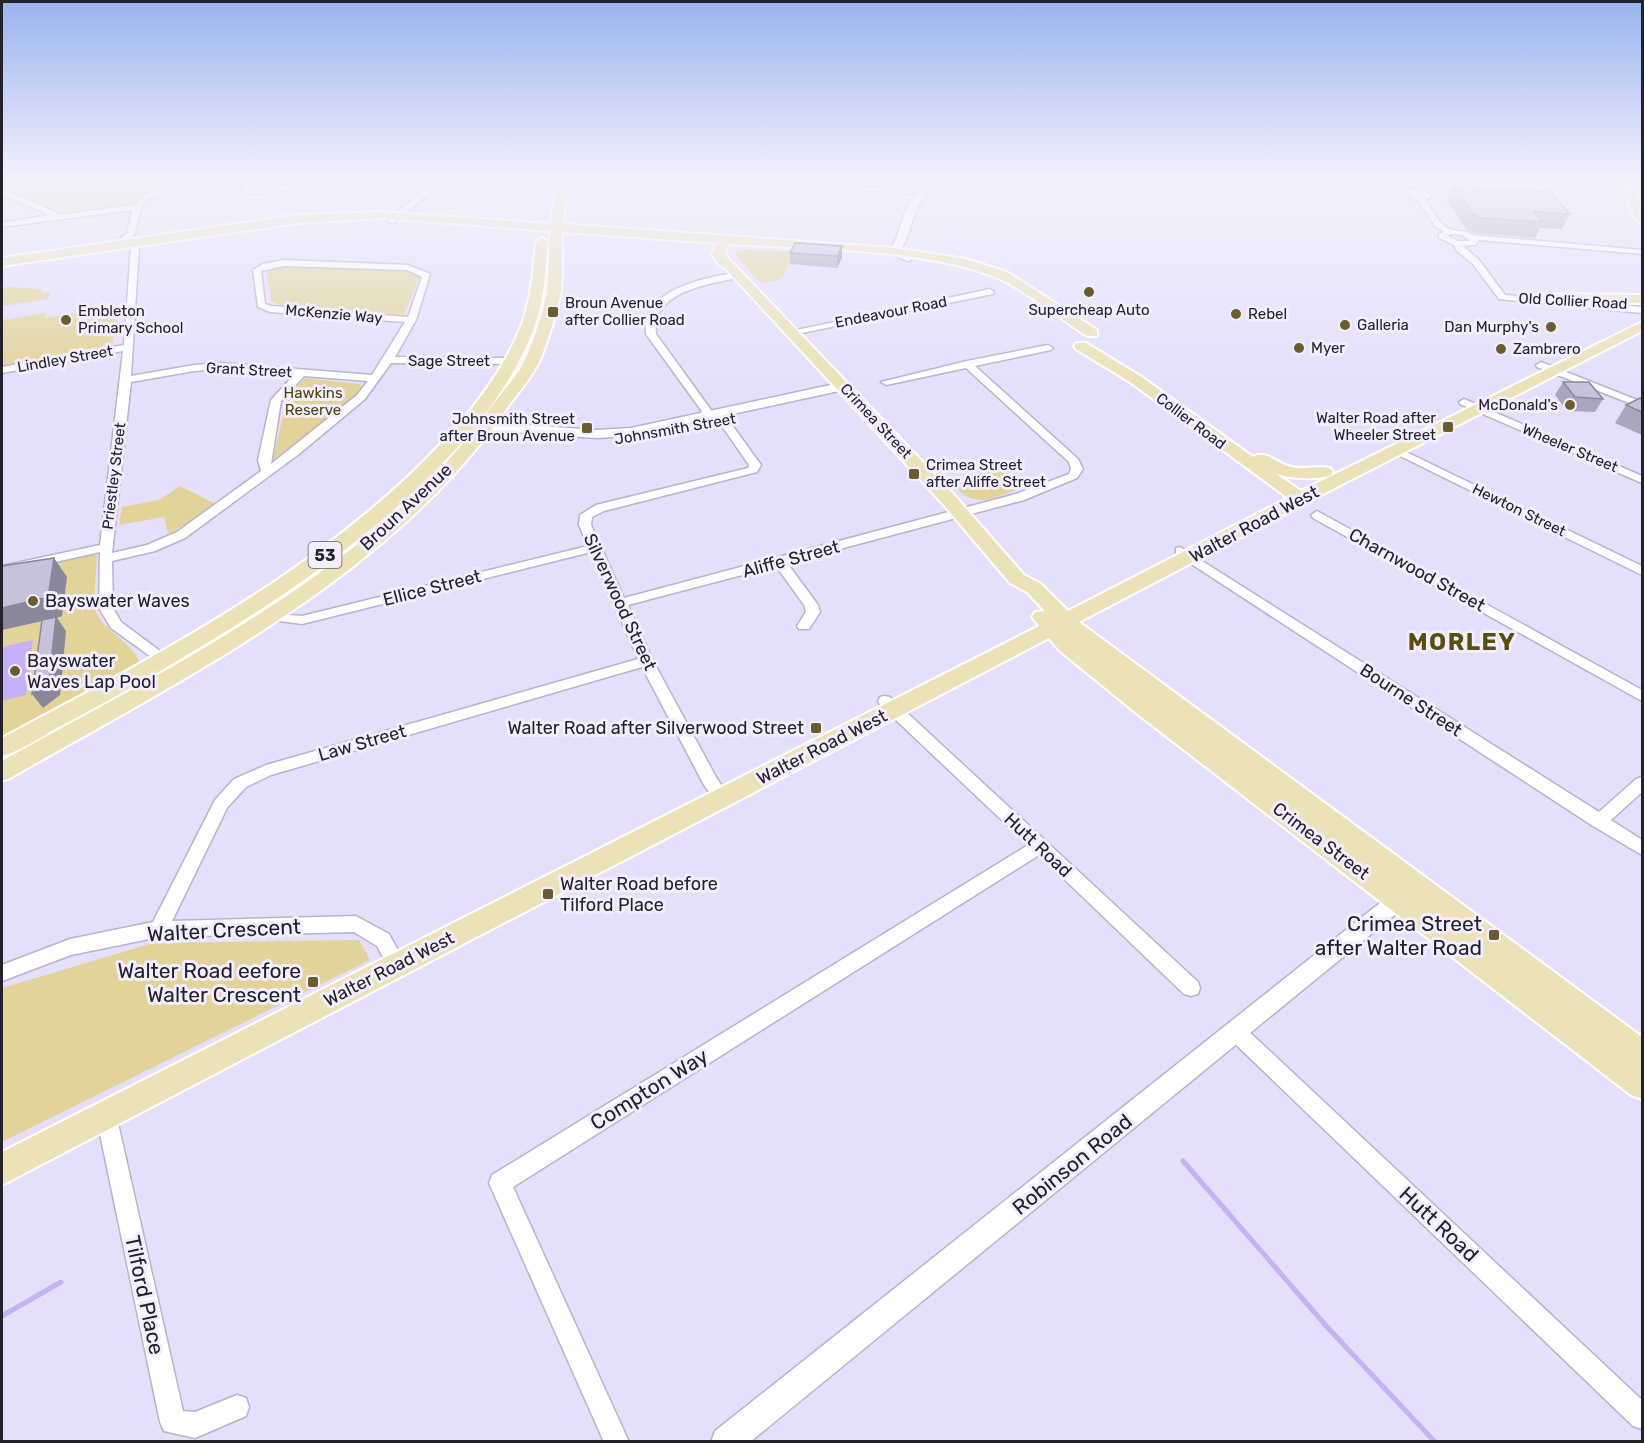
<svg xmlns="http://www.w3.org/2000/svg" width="1644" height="1443" font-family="Rubik,sans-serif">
<rect width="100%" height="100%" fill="#e5dffb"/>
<path fill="#e2d499" d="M2,182H173L126,205L65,212L2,188Z
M745,250L794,252L782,279L761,283L736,255V252Z
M283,265L406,271L420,277L404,315L279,305L271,301L266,269Z
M7,287L42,289V293L50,292L48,299L2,306V288Z
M118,307L112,347L2,367V320L46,313L45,318Z
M305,378L360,384L361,387L354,397L273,460L287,397Z
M1000,466L1023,488C990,498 977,511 951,483Z
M180,486L216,504L162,539L168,533L164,517L119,525L122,507L159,500Z
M90,553L97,556C97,569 92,602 96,612C106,634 135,643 140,665L71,709L2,745V573Z
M359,940L370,960L2,1142V988L153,943Z"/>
<path fill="#c4b1f7" d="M1074,182H1200L1204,195L1184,191L1080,187L1074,186Z
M33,640L26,695L2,701V647Z"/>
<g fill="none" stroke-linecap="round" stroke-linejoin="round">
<path stroke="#c4b1f7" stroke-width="5" d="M1183,1161L1328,1328L1435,1442
M2,1316L61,1282"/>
<g stroke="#b8b2cd" stroke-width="3">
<path id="minor" d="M174,182H184L147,200L140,210L135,234L120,247L113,245L127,233L132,210L2,227V223L49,215L2,194V189L56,212L57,215L135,205L147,193Z
M240,182H248L250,189L257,190L318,182H337L257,194L244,193Z
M435,182H443L394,223H388V219Z
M771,182H802L909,190L913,192L909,194Z
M1407,190H1421L1430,194V198H1424C1431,208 1438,223 1449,229C1457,232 1465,229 1473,235L1642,250V254L1479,240L1475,245L1463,246L1479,260L1505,295L1642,307V313L1499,299L1473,264L1456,250L1454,245L1439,238V234L1444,232L1436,227L1417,199H1411ZM1450,234L1463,235L1470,241H1458L1448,236Z
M135,244L139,246L131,376L194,365L221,363L372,375L405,322L270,312L258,307L253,270L263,264L284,260L408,265L430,274L416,320L395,357L511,358L516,361L511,364L391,363L365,399L299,454L185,538L155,551L112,561L113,608L121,622L184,669L186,672L179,677L111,628L99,608L100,552L2,574V566L100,545L123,351L2,373V367L124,345L131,246ZM284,266L407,270L422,277L408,317L272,306L265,304L261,271ZM221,369L294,375L271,400L258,460L261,471L177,532L147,545L112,553L131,382L194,371ZM304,376L368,381L357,395L271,464L281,401Z
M739,272L743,275L742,277C711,284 651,290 656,334L711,410V415L706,418L702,417L701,410L646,334C642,288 705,278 739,272Z
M990,289L994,292L993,294L792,335L787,332Z
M1048,345L1053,348L1051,350L975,366L1078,459L1083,469L1077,478L1024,500L787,563L818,605L820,612L809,629H799L797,626L806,612L804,605L776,566L628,605L653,661L716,777L730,798L728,802H716L704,785L642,667L271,775L246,787L227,808L172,921L356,916L389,934L406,965L404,971L397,973L390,971L377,946L354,932L159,937L71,955L2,981V965L70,939L153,922L215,800L234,779L266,765L638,659L591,552L302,624L265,619L263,616L265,613L302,616L588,546L579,525L580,515L596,505L748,468L749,465L724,429L716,422L721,419L732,425L761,465L757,472L604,511L592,517L591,525L624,598L1016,494L1069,474L1071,469L1069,462L966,368L886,385L881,382L967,361Z
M1541,362L1642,402V408L1537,367L1536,365Z
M1464,399L1642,476V483L1460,404L1459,402Z
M1396,447L1642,566V575L1392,452L1390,450Z
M1317,511L1642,690V701L1313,518L1311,515Z
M1180,547L1599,812L1636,779L1642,777V792L1611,820L1642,840V855L1593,826L1176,554V548Z
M885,696L890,697L1198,982L1200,988L1198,994L1191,996L1184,994L1039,855L513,1187L629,1442H604L489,1183L492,1175L1028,845L880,705L878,701L880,697Z
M1236,1023L1243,1026L1642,1400V1429L1633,1426L1229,1038L1226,1032L1229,1026Z
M105,1100L112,1103L115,1110L183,1411L195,1412L237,1395L246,1398L249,1407L246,1416L195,1438L164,1431L160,1422L95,1110L98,1103Z"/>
</g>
<g stroke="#b8b2cd" stroke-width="3">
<path id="tertiary" d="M1633,182H1642V186L1634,184Z
M919,192L926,194C911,212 913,232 900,251L911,256V260L907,261L889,252C902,233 901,208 919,192Z
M844,382L848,383V389L631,436L597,438L469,429L463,425L469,421L597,430L631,428Z
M1407,884L1414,887L1417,893L1414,899L750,1442H711L715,1431L1400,887Z"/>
</g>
<g stroke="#fff" stroke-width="4">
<path id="primary" d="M556,182H566L563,224L894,248L966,259L1007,272L1097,330V336H1087C1062,320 1021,287 995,277C922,248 808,249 729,244L724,254L955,496L1024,575L1041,584L1068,611L1288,498L1130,382L1076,349L1074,346L1076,343H1086L1140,376L1253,457C1265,450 1276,462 1288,466C1302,471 1316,465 1330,468L1333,472L1330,476C1311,480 1295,479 1276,474L1301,491L1642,322V331L1323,494L1079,622L1642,1037V1099L1631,1095L1135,712L1059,650L1049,638L2,1185V1152L1039,626L1032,617L1035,612L1045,611L1027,592L1010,583L943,504L726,269L718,264L712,254L717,243L562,232C561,251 563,272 561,290C557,312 548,340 540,360C532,378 515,396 504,412C390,577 181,680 10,778L2,781V761C170,667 377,568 491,407C502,392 518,376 525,359C534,339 544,311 547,290C550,271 548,250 550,231L382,218L298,223L2,266V258L298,215L382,212L551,224Z
M1581,182L1642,183V187L1634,188L1642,208V223L1636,220L1623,187L1586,185Z
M542,238L548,242C545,272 544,303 533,331C473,481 276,605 141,682C111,699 80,716 50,732C35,741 18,752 2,756V738C146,661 293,586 413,472C455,431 496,386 519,331C531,303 533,272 536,242Z
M1549,294L1642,295V303L1544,301V295Z"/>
</g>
<use href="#minor" fill="#fff" fill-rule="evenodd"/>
<use href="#tertiary" fill="#fff" fill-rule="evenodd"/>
<use href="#primary" fill="#ece2b7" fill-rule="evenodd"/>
</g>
<path fill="#aba6bd" d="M1453,186L1570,214L1562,229L1540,228L1535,238L1474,233L1466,229L1447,200Z
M842,246V258L837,268L790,264V253Z
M1563,382L1603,399L1595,412L1567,411L1555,395Z
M1642,399V435L1615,423L1626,405Z"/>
<path fill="#8b879a" d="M842,246V258L837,268V256Z
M54,558L67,577L62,616L57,618L66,631L60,695L43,708L32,694L56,618L2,630V608Z"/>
<path fill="#c7c1dc" stroke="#8b879a" stroke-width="1.5" d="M1453,186L1550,192L1570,214L1534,212L1543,222L1481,218L1473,214Z
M795,243L842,246L837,256L790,253Z
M1563,382H1589L1603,399L1575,397Z
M1640,398L1642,399V412L1626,405Z
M54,558L48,597L2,608V566Z
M56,617L49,681L32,694L42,620Z"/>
<linearGradient id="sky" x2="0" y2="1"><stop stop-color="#99b3ee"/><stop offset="0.47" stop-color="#f3f1fd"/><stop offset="1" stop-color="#f3f1fd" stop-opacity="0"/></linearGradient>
<rect width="1644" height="384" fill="url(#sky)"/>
<g fill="#695e2b" stroke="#f2eeff" stroke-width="2">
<circle cx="1089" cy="292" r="6"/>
<rect x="547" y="306" width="12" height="12" rx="3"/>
<circle cx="1236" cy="314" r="6"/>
<circle cx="66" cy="320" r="6"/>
<circle cx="1345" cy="325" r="6"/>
<circle cx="1551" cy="327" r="6"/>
<circle cx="1299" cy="348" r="6"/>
<circle cx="1501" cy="349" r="6"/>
<circle cx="1570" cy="405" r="6"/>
<rect x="1442" y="421" width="12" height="12" rx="3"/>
<rect x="581" y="422" width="12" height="12" rx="3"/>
<rect x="908" y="468" width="12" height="12" rx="3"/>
<circle cx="33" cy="601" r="6"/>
<circle cx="15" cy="671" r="6"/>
<rect x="810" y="722" width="12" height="12" rx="3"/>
<rect x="542" y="888" width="12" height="12" rx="3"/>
<rect x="1488" y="929" width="12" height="12" rx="3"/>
<rect x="307" y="976" width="12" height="12" rx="3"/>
</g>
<g text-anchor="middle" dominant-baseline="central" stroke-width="6" stroke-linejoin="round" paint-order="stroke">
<g font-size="15" fill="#24212b" stroke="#f2eeff">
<text transform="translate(1573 301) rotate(3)">Old Collier Road</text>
<text transform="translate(891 312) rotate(-11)">Endeavour Road</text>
<text transform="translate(334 314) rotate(5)">McKenzie Way</text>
<text transform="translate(65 359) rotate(-10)">Lindley Street</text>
<text x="449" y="361">Sage Street</text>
<text transform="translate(249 370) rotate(3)">Grant Street</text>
<text transform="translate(876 421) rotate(47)">Crimea Street</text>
<text transform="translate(1191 421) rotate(37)">Collier Road</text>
<text transform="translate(675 429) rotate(-10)">Johnsmith Street</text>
<text transform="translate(1570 448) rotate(23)">Wheeler Street</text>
<text transform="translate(114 476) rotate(-83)">Priestley Street</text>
<text transform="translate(1519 510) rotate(26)">Hewton Street</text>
</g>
<g font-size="15" fill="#24212b" stroke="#f2eeff" text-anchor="start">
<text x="565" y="303">Broun Avenue<tspan x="565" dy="17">after Collier Road</tspan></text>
<text x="1089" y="310" text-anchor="middle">Supercheap Auto</text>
<text x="78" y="311">Embleton<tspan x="78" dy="17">Primary School</tspan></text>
<text x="1248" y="314">Rebel</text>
<text x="1357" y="325">Galleria</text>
<text x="1539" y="327" text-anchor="end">Dan Murphy's</text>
<text x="1311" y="348">Myer</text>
<text x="1513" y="349">Zambrero</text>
<text x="1558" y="405" text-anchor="end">McDonald's</text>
<text x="1436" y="418" text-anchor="end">Walter Road after<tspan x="1436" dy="17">Wheeler Street</tspan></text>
<text x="575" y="419" text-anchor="end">Johnsmith Street<tspan x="575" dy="17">after Broun Avenue</tspan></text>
<text x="926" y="465">Crimea Street<tspan x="926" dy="17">after Aliffe Street</tspan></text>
</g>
<g font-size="15" fill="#504304" stroke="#f2eeff">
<text x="313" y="393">Hawkins<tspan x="313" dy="17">Reserve</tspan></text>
</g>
<rect fill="#f2eeff" stroke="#625e6b" stroke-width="1.5" x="308.5" y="542" width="33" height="26" rx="4.5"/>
<g font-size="16" font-weight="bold" fill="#24212b">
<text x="325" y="555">53</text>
</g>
<g font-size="18" fill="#24212b" stroke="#f2eeff">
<text transform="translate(406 507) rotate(-43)">Broun Avenue</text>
<text transform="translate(1254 524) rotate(-28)">Walter Road West</text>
<text transform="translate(791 559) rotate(-15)">Aliffe Street</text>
<text transform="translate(1417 570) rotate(29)">Charnwood Street</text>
<text transform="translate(432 588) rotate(-14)">Ellice Street</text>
<text transform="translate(620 602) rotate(65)">Silverwood Street</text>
<text transform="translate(1411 700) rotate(33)">Bourne Street</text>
<text transform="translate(362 743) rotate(-16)">Law Street</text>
<text transform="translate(822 747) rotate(-27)">Walter Road West</text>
<text transform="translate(1321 841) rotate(37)">Crimea Street</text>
<text transform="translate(1038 845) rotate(43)">Hutt Road</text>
<text transform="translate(389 969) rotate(-27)">Walter Road West</text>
</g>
<g font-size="18" fill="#24212b" stroke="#f2eeff" text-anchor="start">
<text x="45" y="601">Bayswater Waves</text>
<text x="27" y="661">Bayswater<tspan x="27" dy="21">Waves Lap Pool</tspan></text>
<text x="804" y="728" text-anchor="end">Walter Road after Silverwood Street</text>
<text x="560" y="884">Walter Road before<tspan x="560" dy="21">Tilford Place</tspan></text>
</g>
<g font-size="21" fill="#24212b" stroke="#f2eeff" text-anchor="end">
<text x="1482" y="923">Crimea Street<tspan x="1482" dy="24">after Walter Road</tspan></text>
<text x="301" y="970">Walter Road eefore<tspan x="301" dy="24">Walter Crescent</tspan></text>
</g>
<g font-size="21" fill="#24212b" stroke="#f2eeff">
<text transform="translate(224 930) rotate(-3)">Walter Crescent</text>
<text transform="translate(649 1089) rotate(-32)">Compton Way</text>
<text transform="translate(1072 1164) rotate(-39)">Robinson Road</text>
<text transform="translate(1439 1224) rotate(43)">Hutt Road</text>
<text transform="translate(145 1295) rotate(78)">Tilford Place</text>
</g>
<g font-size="24" font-weight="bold" letter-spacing="1.5" fill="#5a4d0e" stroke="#f2eeff">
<text x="1462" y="642">MORLEY</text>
</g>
</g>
<rect width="1644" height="1443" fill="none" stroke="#24212b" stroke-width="6"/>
</svg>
